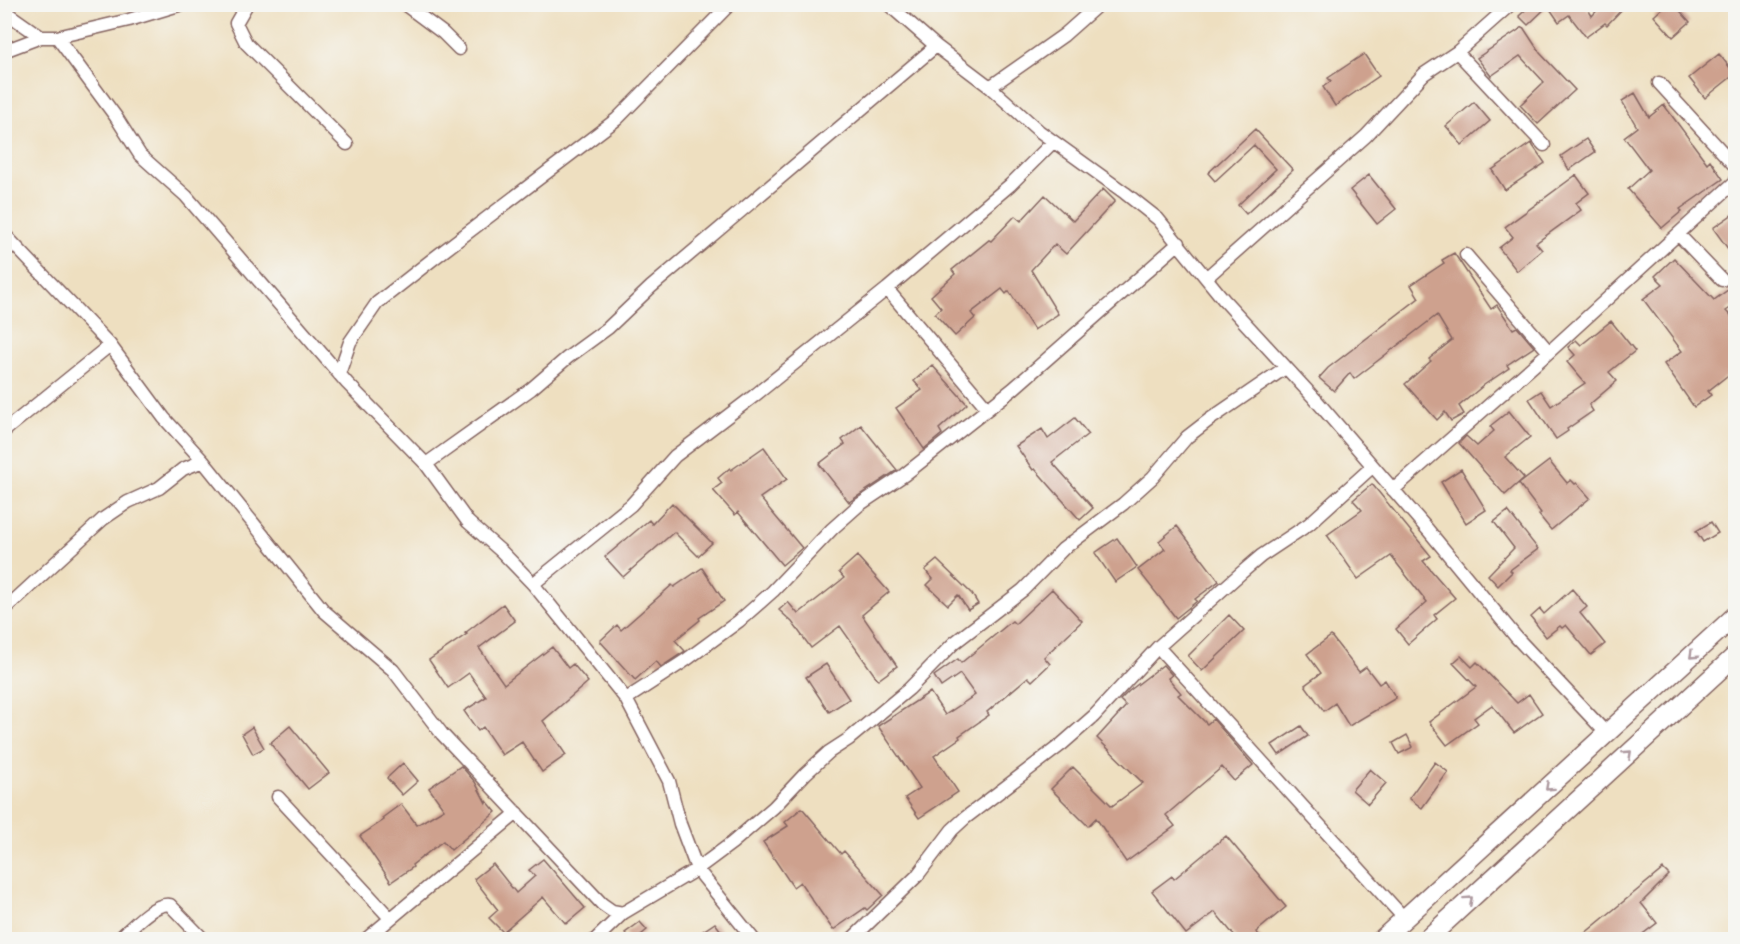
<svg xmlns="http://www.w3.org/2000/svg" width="1740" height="944" font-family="'Indie Flower',sans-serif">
<rect width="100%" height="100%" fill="#f6f6f2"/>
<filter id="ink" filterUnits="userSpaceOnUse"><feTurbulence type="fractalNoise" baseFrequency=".0167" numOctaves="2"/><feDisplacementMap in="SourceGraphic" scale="12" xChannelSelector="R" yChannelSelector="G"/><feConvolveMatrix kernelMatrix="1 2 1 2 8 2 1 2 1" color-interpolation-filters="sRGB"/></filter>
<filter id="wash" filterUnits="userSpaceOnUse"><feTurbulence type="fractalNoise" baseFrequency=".008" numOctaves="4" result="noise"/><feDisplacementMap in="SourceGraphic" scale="24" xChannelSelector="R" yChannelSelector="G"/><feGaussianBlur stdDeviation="1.35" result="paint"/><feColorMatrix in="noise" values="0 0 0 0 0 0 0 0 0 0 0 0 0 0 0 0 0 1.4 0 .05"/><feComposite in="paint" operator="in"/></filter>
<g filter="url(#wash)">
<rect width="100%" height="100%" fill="#eedfc0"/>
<g id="blocks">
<path fill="#cea18e" d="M1532,4H1585L1592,16L1603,4H1627L1607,25L1605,23L1586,37L1569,15L1559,22L1548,6L1528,25L1519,16Z
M1667,4H1674L1690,22L1673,37L1654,16Z
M1523,27L1540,53L1575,90L1538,124L1520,105L1544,82L1520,56L1491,76L1477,58Z
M1364,54L1379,76L1335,106L1323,87L1331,81L1328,78Z
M1719,54L1735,74L1705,98L1689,78Z
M1635,93L1649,117L1664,105L1707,163L1710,160L1723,179L1680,209L1682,211L1662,228L1628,189L1649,170L1624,137L1637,127L1622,101Z
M1474,102L1490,121L1462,145L1446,126Z
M1255,129L1293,170L1246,214L1238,205L1276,169L1254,145L1215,181L1208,173Z
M1586,139L1595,152L1569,170L1561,156Z
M1531,143L1545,163L1505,190L1492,170Z
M1369,175L1396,209L1377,224L1350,190Z
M1576,175L1589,193L1576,203L1581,210L1536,243L1542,250L1517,271L1499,248L1513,237L1505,227Z
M1103,189L1115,201L1066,254L1055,244L1031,270L1058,314L1034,330L1009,291L1006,294L1002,289L971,313L975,318L955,336L935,314L941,308L931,296L955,274L952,270L989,240L991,241L1015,216L1021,221L1045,195L1073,221Z
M1736,212V260L1713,228Z
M1454,253L1491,309L1497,305L1513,329L1517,327L1534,347L1507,365L1509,368L1484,385L1459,406L1464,414L1451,421L1445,412L1437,420L1405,384L1431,361L1429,359L1452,340L1437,315L1354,379L1350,373L1334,391L1319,378L1328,368L1419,298L1411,285L1444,263L1442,260Z
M1674,258L1714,300L1736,284V304L1726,311L1736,321V369L1708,391L1711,395L1694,407L1664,364L1682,351L1643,299L1663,284L1655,276Z
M1611,321L1635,351L1609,372L1617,381L1589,405L1593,411L1567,429L1568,431L1556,439L1529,399L1541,391L1551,406L1585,383L1567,362L1575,355L1568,347L1576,340L1581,345Z
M932,365L967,404L939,429L942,434L924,449L896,408L922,390L914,381Z
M1509,411L1530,437L1505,457L1524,478L1505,495L1459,443L1466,436L1477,446L1494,431L1490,426Z
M1075,418L1088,434L1052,462L1093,508L1080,520L1035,469L1033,470L1016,446L1042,429L1048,439Z
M861,425L897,470L849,502L819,464L845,444L842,440Z
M764,447L787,479L760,498L802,548L782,565L738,512L735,515L713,490L722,483L718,478L730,468L731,470Z
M1549,461L1567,483L1571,480L1575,484L1577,483L1590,498L1551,530L1539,515L1541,513L1519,484Z
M1461,469L1486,510L1466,523L1441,482Z
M1372,484L1431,556L1423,561L1455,598L1434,615L1437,619L1408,644L1396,629L1427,602L1391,556L1358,579L1327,535L1362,510L1353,500Z
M672,503L712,543L698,556L674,532L623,577L605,557L649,520L652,524Z
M1508,511L1538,549L1510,570L1512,572L1498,586L1488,575L1514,548L1494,522Z
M1711,522L1718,533L1703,542L1696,531Z
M1177,526L1219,581L1195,599L1197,601L1176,618L1138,570L1165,549L1159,541Z
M1117,538L1137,567L1115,582L1095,553Z
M857,556L889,592L862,615L897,666L878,680L840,626L811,648L792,622L779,610L788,602L798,614L844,578L839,572Z
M937,560L972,594L978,604L968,610L958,595L948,605L927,585L933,579L925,570Z
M702,568L724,601L699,618L700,620L675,640L685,651L661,667L656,661L635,680L600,641L617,625L621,630L672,585L674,587Z
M1052,589L1082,621L1044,657L1050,664L1032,681L1028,677L987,712L989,715L959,736L960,738L934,756L958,792L919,818L905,798L920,788L878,726L930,692L945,715L975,695L960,674L941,687L934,676L958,659L961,663L1012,621L1015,624Z
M1572,589L1587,607L1580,613L1605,644L1591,655L1566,625L1562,628L1560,626L1546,637L1531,617L1540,609L1544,614Z
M503,604L515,621L479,648L504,684L552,647L568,668L573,664L588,682L543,721L566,755L542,772L522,742L502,755L483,727L478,731L464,711L486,697L469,673L448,688L429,660L467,634L465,633Z
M1229,615L1244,631L1202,671L1188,656Z
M1331,636L1359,672L1366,667L1379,684L1385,680L1396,698L1349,726L1335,703L1324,711L1305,685L1321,673L1307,654Z
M1461,656L1472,667L1477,662L1517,703L1529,694L1542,713L1514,733L1492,705L1474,718L1478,723L1447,745L1429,722L1476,687L1453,663Z
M826,664L849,699L829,712L806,677Z
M1163,665L1172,675L1168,678L1181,693L1178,695L1207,724L1213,719L1253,765L1234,781L1222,767L1166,815L1175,826L1126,862L1096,818L1088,826L1051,789L1073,767L1112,806L1143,783L1097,738L1126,706L1120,700L1129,691Z
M290,726L329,773L308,789L270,743Z
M1301,726L1308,736L1279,755L1272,745Z
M252,727L264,748L253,754L242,734Z
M1407,735L1413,747L1399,754L1393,743Z
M1435,762L1448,772L1422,808L1409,798Z
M403,763L418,781L402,795L387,778Z
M461,766L475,782L486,803L487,801L496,812L451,850L443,841L412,865L413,867L391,882L360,836L384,820L382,818L401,804L417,825L444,809L429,788Z
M1370,769L1386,783L1368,804L1352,790Z
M802,808L841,854L844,851L883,895L867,910L865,908L833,930L800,882L793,887L763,842L788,826L785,822Z
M1226,836L1286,907L1256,932L1263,939H1237L1215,912L1186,934L1152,891L1172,876L1174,879Z
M543,859L585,908L566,924L543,897L503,932L489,918L498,910L474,879L493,864L516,893L535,876L529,870Z
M1663,869L1669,875L1641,903L1657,923L1636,939H1578Z
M640,922L647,930L636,939H630L625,933Z
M715,923L727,939H691Z"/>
</g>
</g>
<g filter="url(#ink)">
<use href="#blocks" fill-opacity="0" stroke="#83625f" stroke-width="1.5"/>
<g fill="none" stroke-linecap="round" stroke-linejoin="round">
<g stroke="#83625f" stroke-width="15">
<path id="street" d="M247,4L236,23L246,43L347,144
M404,4L443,33L459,49
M888,4L936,46L990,87L1039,131L1125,193L1158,219L1224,300L1315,399L1428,530L1516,637L1607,734
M4,11L41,37
M57,37L116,117L140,155L186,196L347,383L426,464L468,522L502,552L533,584L626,699L669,781L680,824L697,869L754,940
M4,51L41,37H57L129,20L182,4
M1457,52L1544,145
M1659,83L1736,167
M990,87L1064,35L1099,4
M4,234L110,345L164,418L203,461L324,611L393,670L442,734L602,904L612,911L623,913L697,869L732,843L774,807L805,774L829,752L849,739L909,689L954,643L1023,590L1063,549L1123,504L1153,477L1187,437L1209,420L1285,368
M1678,234L1722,280
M1466,255L1549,352
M1206,278L1366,136L1424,74L1457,52L1511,4
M887,289L988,409
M339,374L350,342L377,303L433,259L617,119L730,4
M4,431L110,345
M426,464L531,389L567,358L608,328L651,287L936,46
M1393,490L1549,352L1736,181
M533,584L631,505L675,456L754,396L887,289L1010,185L1053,142
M4,610L103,519L128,502L159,488L183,469L203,461
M1158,647L1404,918
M626,699L686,660L739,621L773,591L832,529L859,505L904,475L1013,389L1179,243
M278,797L390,918
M118,940C130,929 155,901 170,905L204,940
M365,940L517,813
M595,940L623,913
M851,940L917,876L952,830L965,818L1062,744L1094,716L1158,647L1240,574L1261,556L1309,524L1372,467"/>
</g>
<g stroke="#83625f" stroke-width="21">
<path id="primary" d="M1381,940L1736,615
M1426,940L1736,655"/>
</g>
<use href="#street" stroke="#fff" stroke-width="12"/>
<use href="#primary" stroke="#fff" stroke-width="18"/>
</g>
<defs><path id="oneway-chevron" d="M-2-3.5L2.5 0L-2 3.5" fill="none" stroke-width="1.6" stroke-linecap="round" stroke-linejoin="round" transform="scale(1.5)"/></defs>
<g stroke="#ae9aa0">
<use href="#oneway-chevron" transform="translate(1693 655) rotate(137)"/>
<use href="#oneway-chevron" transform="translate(1628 754) rotate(-43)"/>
<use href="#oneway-chevron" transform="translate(1549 787) rotate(138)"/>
<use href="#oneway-chevron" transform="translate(1469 900) rotate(-42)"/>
</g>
</g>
<rect width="1740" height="944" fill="none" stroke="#f6f6f2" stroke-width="24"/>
</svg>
